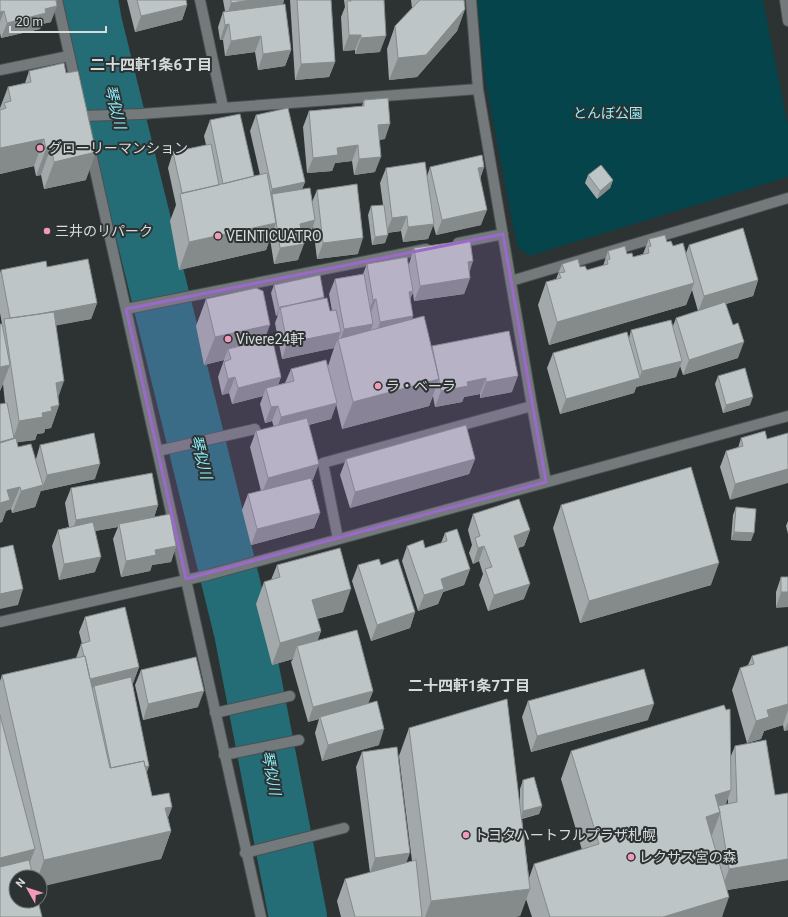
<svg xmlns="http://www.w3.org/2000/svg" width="788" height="917" font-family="Roboto,'Noto Sans JP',sans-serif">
<rect width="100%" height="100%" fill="#2d3232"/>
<path fill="#06444b" d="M477,0H763L788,126V177L529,256L517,246L485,80Z"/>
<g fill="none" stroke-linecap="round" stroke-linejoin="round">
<path stroke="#246d77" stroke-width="58" d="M89,0L93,23L243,632L298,917"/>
<g stroke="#4b4f50" stroke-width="12">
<path id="lane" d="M200,0L223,107
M158,451L255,429
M338,539L323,463L532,406
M215,713L290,696
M224,755L299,740
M245,853L344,828"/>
</g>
<g stroke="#4b4f50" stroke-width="12">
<path id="street" d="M57,0L76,85
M471,0L478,89L532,406L546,482
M785,0L788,21
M0,70L69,56
M83,116L141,114L478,89
M90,148L261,917
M458,243L503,234
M511,281L788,198
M126,309L426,249
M0,622L208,575L788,416"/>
</g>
<use href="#lane" stroke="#747a7b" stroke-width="10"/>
<use href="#street" stroke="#747a7b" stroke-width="10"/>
</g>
<path fill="#a3a9aa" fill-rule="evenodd" d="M0,0L51,22L42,24L40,29L1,38L0,33Z
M127,0H186L187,5L182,20L135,32Z
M223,0H284L283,4L291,50L285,66L258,70L255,52L225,56L223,40H220L218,27L223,12L225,11Z
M290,0H331L335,62L329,77L295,80Z
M344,0H384L380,52L355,54V50L343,51L341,17L345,7Z
M411,0H464L465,9L457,31L417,77L389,80L387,49L395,26L412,8Z
M29,71L86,180L44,189L41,175L36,176L34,166L0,174V108L8,87L25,83Z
M364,100L385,139L379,140L375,172L354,175L352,161L335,163L332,171L307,173L303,127L309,111L362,106Z
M256,115L305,182L302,189L312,202L317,190L358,254L317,259L313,226L310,236L303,238L298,260L274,264L270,239L266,250L179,270L170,221L176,205L168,168L173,152L206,145L204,136L210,120L254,176L260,175L250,131Z
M430,167H484L480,179L481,225L436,235L433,224L428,239L403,242L401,231L387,233L385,243L372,245L368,215L371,206L383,205L380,183L386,168L427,176Z
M588,175L613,180L610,188L597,199L585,183Z
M649,239L667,242L686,253L689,245L758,280L753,296L726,304L738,358L683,375L680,366L676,377L636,387L634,393L560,414L547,368L553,353L629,338L631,330L673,326L676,318L698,311L692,290L686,305L549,345L538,305L546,282L556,279L562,264L580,267L587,270L603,266L608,251L627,254L633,257L643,254Z
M414,248L469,272L470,278L464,294L414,301L413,293L410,299L413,316L412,319L432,348V346L512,392L480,398V394L464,397L462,402L435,407L433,396L429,406L342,429L336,404L331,419L309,425L313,480H312L320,513L314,528L251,545L242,510L248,494L261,491L250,447L256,431L274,427L272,421L265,423L260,404L263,396L232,404L229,393L222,395L218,377L224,360L204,365L196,326L206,299L265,340L281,377L278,385L285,383L291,369L328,366L334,348L282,359L275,323L278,315L276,316L271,293L274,285L324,297V298L330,311H332L329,294L335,279L363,274L367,264H409Z
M47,267L97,303L91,319L56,325L58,397L59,405L51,428L45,429L44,433L37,434L35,440L17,442L18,447L36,459L40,445L95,479L41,491V490L35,507L12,513L11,509L6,511L2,522L5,403L3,384L0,391L2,324L0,313V273L1,270Z
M718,376L750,405L723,413L715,384Z
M765,431L730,500L720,467L726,451L738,448L741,438Z
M346,459H475L469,474L350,508L340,475Z
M71,488L158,505L154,517L176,546L171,562L152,565L150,571L121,577L113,539L118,527L95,531V572L59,580L52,546L58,530L69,527L65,503Z
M561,505L711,585L580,623L553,528Z
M736,507L751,541L731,540L733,515Z
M473,514L530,530L524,546L518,548L524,599L488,611L479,585L483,574L479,561L473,564L469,553L472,545L468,530Z
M788,521V534L786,526Z
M445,533L470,569L464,585L443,592L438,604L418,611L402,561L407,546L425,548L441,543Z
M277,565L343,612L317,619L321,631L317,641L373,691L368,703L379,745L322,761L315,733L319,719L308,722L291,662L293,659L272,665L256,604L264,582L271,580Z
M358,565H381L415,612L410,628L371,641L352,581Z
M781,577H788L776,608V592Z
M85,617L139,667L133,683H132L147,774L152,796L172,807L168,817L171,831L161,859L40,877H16L0,917V681L2,675L76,658L81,644H82L79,632Z
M788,646V730L784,731L783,725L764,731L761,739L747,743L732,690L740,668L748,665L752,656Z
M141,670L198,707L143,720L135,685Z
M528,701L648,720L531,752L522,717Z
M409,728L520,805V789L523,780L542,806L539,814L522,819L529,878L534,864L582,850L561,779L571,751L730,758L735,746L788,880L727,890L722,917H532L526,899L520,916L514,917H341L337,901L345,879L370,873L356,767L362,752L406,863L412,861L399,756ZM728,798V804H725Z"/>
<path fill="#858a8b" d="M251,0H284L280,11L226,18L231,3Z
M187,5L182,20L135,32L141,16Z
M57,6L51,22L42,24L40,29L1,38L7,23L45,9Z
M465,9L457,31L417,77L389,80L398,58Z
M4,11L0,22V12Z
M229,24L223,40H220L225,25Z
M349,35H361L355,50L343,51Z
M261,36L255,52L225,56L231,41Z
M386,36L380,52L355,54L361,38Z
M291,50L285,66L258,70L263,54Z
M335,62L329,77L295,80L301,64Z
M390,124L385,139L372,140L378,125Z
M44,139L34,166L0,174V148Z
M358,145L352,161L335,163L332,171L307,173L313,158L337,148Z
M51,147L41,175L36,176L46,149Z
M96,152L86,180L44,189L54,162Z
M381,157L375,172L354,175L359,159Z
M484,167L478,183V168Z
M613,180L610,188L597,199L600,191Z
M305,182L299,197L272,194L268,205H267L272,189Z
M487,210L481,225L436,235L442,220Z
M407,216L401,231L386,233L392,218Z
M315,220L310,236L294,239L300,224Z
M276,223L266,250L179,270L189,242Z
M434,224L428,239L403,242L408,227Z
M388,235L385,243L372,245L375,237Z
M363,238L358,254L317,259L323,243Z
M304,244L298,260L274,264L280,248Z
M473,261L468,277V262Z
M470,278L464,294L414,301L420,286Z
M758,280L753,296L698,312L704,296Z
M694,283L686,305L549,345L557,322Z
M413,291L407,307L409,292Z
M324,297L321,306L280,307L278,315L276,316L279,308Z
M376,299L370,315L367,316L373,300Z
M97,303L91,319L7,335L10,319Z
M413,316L408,332L375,338L380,322Z
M373,324L367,340L339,343L344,329Z
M270,325L260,352L228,349L224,360L204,365L215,337Z
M341,332L334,348L282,359L287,343Z
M744,342L738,358L683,375L689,360Z
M682,361L676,377L636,387L642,371Z
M10,365L0,391V367Z
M518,376L512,392L480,398L486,382Z
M235,377L229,393L222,395L228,379Z
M281,377L275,393L266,388L263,396L232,404L238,388Z
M486,378L480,394L464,397L462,402L435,407L441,391L467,382Z
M640,378L634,393L560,414L566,399Z
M439,379L429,406L342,429L353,402Z
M64,381L56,404V383Z
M753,397L750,405L723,413L726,405Z
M337,403L331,419L275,433L281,417Z
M59,405L51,428L45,429L44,433L37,434L35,440L13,443L0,456V442L13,439L19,421L42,413L51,407Z
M278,406L272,421L265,423L271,407Z
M475,459L469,474L350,508L355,492Z
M100,464L95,479L41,491L47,475Z
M319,464L313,480L262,493L268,478Z
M788,469V483L730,500L735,484Z
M43,485L35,507L12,513L21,491Z
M20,487L11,509L6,511L2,522L0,523V503L7,490Z
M158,505L153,521L119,524L118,527L71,535L76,520Z
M320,513L314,528L251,545L257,529Z
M530,530L524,546L509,551L514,536Z
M734,532L754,533L751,541L731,540Z
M176,546L171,562L152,565L150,571L121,577L126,561L155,550Z
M484,546L479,561L473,564L478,548Z
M101,557L95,572L59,580L64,564Z
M719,563L711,585L580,623L589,601Z
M470,569L464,585L443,592L438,604L418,611L424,595L441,579Z
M530,584L524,599L488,611L494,595Z
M23,589L18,605L0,609V594Z
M351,589L343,612L304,622L312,600Z
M781,592H788V607L776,608Z
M415,612L410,628L371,641L377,625Z
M321,631L313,654L297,646L293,659L272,665L280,643Z
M139,667L133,683L95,692L94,686L91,693L89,679Z
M204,691L198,707L143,720L148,704Z
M373,691L367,707L320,717L319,719L308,722L313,707Z
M654,704L648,720L531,752L537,736Z
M788,704V710L783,725L764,731L761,739L747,743L756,721L767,710Z
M788,722V730L784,731Z
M384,729L379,745L322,761L328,745Z
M149,766L144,782L138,768Z
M731,790L721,818L720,814L710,840L706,817L715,795Z
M542,806L539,814L520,819L523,811Z
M172,807L162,833L171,831L161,859L40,887V877H38L44,860L165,808Z
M35,849L25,876L0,883V858Z
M410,853L404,869L370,873L375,858Z
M788,859V880L721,891L729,869Z
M530,889L520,916L514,917H425L431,901Z
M729,897L722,917H663Z"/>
<path fill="#bec5c6" stroke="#858a8b" d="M0,0H56L57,6L45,9L46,13L7,23L4,11L0,12Z
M137,0H186L187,5L141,16Z
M231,0H251L231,3Z
M297,0H331L335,62L301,64Z
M351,0H384L386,36L361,38V35H349L347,1H351Z
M420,0H464L465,9L426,55L398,58L395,26Z
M285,4L291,50L263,54L261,36L231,41L229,24L225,25L223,12Z
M64,63L66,73L78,71L96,152L54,162L51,147L46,149L44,139L0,148V110L6,108L4,103L11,101L8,87L31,82L29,71Z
M388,98L390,124L378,125L381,157L359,159L358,145L337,148L338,155L313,158L309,111L364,106V100Z
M288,108L305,182L272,189L256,115Z
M240,114L254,176L223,184L210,120Z
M211,144L219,185L182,193L173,152Z
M482,155L484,167L478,168L487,210L442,220L430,167Z
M425,162L434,224L408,227L407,216L392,218L386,168Z
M601,165L613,180L600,191L588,175Z
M267,173L276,223L189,242L180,194Z
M357,184L363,238L323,243L317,190Z
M310,188L315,220L300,224L304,244L280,248L272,194Z
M384,205L388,235L375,237L371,206Z
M743,228L758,280L704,296L689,245Z
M665,235L667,242L671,241L673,246L683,243L694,283L557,322L546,282L561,278L559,273L565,272L562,264L578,259L580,267L585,266L587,270L608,264L607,260L610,259L608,251L625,246L627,254L632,253L633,257L649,253L648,247L651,246L649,239Z
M470,240L473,261L468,262L470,278L420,286L414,248Z
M407,257L413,291L409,292L413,316L380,322L376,299L373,300L367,264Z
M88,259L97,303L39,314L10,318L1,270L46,261L47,267Z
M364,274L373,324L344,329L335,279Z
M320,275L324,297L279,308L274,285Z
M256,288L263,291L270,325L215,337L206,299Z
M327,298L330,311L336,310L341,332L287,343L280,307Z
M725,302L733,325L738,323L744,342L689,360L676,318Z
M54,312L64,381L56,383L59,405L51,407L52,411L42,413L43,417L19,421L4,319Z
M424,316L439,379L353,402L338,339Z
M671,320L682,361L642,371L631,330Z
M0,324H2L10,365L0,367Z
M509,331L518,376L486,382V378L467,382L468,386L441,391L439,380V379L432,346Z
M627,332L640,378L566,399L553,353Z
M272,338L281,377L238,388L235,377L228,379L224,362L231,359L228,349Z
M326,360L337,403L281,417L278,406L271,407L266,388L294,381L291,369Z
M745,368L753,397L726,405L718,376Z
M7,403L14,438L0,442V404Z
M307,418L319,464L268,478L256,431Z
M466,425L475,459L355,492L346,459Z
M765,431L767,439L788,433V469L735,484L726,451L743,446L741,438Z
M94,433L100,464L47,475L40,445Z
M16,438L18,447L31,444L43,485L21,491L20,487L7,490L10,500L0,503V443Z
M691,467L719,563L589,601L561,505Z
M152,473L158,505L76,520L71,488Z
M311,478L320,513L257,529L248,494Z
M519,499L530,530L514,536L530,584L494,595L485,569L492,567L484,546L478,548L475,538L480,536L473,514Z
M736,507L756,509L754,533L734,532Z
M170,514L176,546L155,550L156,555L126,561L119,524Z
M93,522L101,557L64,564L58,530Z
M457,529L470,569L441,579L444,589L424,595L407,546L423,540L425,548L447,541L445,533Z
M13,545L23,589L0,594V548Z
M340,548L351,589L312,600L321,631L280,643L264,582L280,577L277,565Z
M379,559L381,565L398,559L415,612L377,625L358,565Z
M781,577H788V592H781Z
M125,607L139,667L90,679L85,656H84L81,644L90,641L85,617Z
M357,630L373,691L313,707L297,646Z
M788,646V704L767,710L769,717L756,721L740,668L754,664L752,656Z
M85,656L110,768L144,761L152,796L169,793L172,807L165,808L171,831L44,860L2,675Z
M196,657L204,691L148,704L141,670Z
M644,669L654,704L537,736L528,701Z
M131,677L149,766L145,767L144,761L111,768L94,686Z
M507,699L530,889L431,901L409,728Z
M377,701L384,729L328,745L320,717Z
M724,705L726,710L730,709L731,790L715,795L720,812L706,817L729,897L663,917H550L534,864L599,844L571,751Z
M0,715L35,849L0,858Z
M766,740L775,795L788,793V859L729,869L720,814V812L718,806L737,802L735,746Z
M397,747L410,853L375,858L362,752Z
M534,777L542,806L523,811V780Z
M29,860L33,877H16V901H38L42,917H0V867Z
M416,860L422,917H355L345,879Z"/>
<path fill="#9b69c9" fill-opacity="0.2" stroke="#9b69c9" stroke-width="3" stroke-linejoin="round" d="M503,234L546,482L186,579L126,309Z"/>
<g fill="#f09ab7" stroke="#2d3232" stroke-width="1.5">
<circle cx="40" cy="148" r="4"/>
<circle cx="47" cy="231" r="4"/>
<circle cx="218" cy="236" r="4"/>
<circle cx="228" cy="339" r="4"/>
<circle cx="378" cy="386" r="4"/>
<circle cx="466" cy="835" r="4"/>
<circle cx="631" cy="857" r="4"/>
</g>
<g text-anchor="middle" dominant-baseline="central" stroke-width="4" stroke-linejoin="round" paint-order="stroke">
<g font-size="14" fill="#92eefc" stroke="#2d3232">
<text x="608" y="113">とんぼ公園</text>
</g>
<g font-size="14" fill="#d7dbdb" stroke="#2d3232" text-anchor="start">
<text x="48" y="148">グローリーマンション</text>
<text x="55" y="231">三井のリパーク</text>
<text x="226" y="236">VEINTICUATRO</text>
<text x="236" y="339">Vivere24軒</text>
<text x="386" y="386">ラ・ベーラ</text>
<text x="474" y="835">トヨタハートフルプラザ札幌</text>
<text x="639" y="857">レクサス宮の森</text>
</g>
<g font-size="15" font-weight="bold" fill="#d7dbdb" stroke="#2d3232">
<text x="151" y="65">二十四軒1条6丁目</text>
<text x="469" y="686">二十四軒1条7丁目</text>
</g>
<g font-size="15" font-style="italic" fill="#8be8f6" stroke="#2d3232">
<text transform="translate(115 107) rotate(76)">琴似川</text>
<text transform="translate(201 457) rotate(76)">琴似川</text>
<text transform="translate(271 773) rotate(79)">琴似川</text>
</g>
</g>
<g transform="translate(28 889) rotate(309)"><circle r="19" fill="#2d3232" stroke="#717676"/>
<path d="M0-3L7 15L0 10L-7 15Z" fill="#f09ab7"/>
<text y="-6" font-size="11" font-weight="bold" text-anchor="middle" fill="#d7dbdb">N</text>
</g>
<path d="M10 26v6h96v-6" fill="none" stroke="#d7dbdb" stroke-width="2"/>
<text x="16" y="26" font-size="12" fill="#d7dbdb" stroke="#2d3232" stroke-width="3" paint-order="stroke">20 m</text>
</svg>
